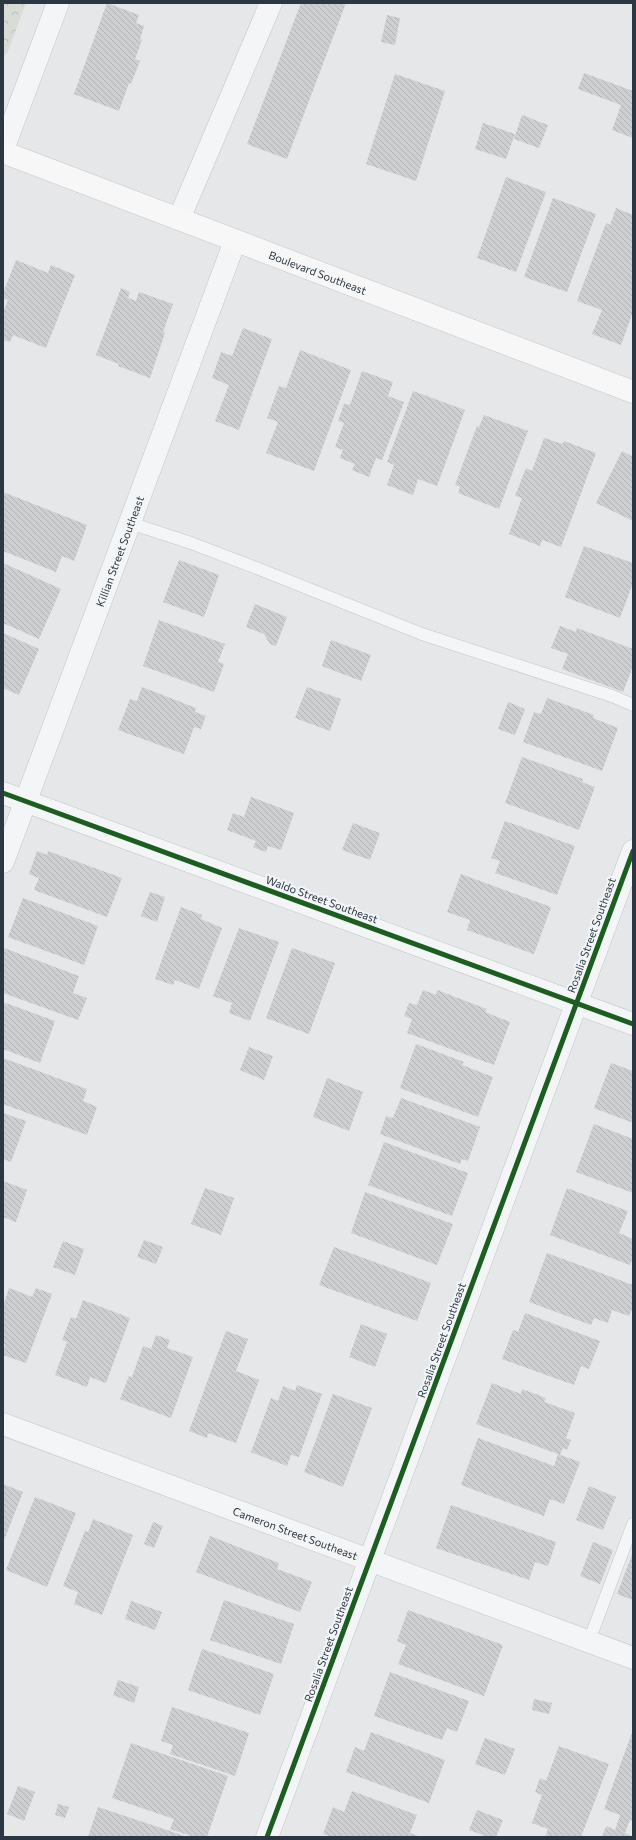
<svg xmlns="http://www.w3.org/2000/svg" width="636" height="1840" font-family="Commissioner,sans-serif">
<defs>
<pattern id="park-crowns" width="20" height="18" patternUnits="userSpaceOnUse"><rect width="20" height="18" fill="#d7ddd5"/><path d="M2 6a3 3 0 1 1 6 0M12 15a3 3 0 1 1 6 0" fill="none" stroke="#b9beb8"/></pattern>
<pattern id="building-back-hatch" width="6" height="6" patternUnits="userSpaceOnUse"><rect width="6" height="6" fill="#cdcfd1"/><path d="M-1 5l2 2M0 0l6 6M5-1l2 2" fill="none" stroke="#b0b2b5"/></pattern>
</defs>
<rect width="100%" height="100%" fill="#e5e7e9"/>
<path fill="url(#park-crowns)" d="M3,3H26L8,51L3,58Z"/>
<path fill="url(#building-back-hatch)" d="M107,3L139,15L136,23L144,26L140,39L142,40L135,59L140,61L131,84L129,83L119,111L74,94Z
M301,3H346L287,159L247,144Z
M387,15L400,18L395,45L381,42Z
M584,73L633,91V138L612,130L621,105L578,89Z
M395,74L445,91L416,181L366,164Z
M522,115L548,125L539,148L514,139Z
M483,123L515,134L506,159L475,149Z
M506,177L546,192L516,272L477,258Z
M553,198L596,214L567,292L524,277Z
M616,208L633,215V312L621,345L592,334L602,310L577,301L606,223L610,225Z
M16,260L48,273L51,265L75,275L46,348L13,335L10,342L3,340V312L8,300L3,298V293Z
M121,288L130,292L128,298L136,301L139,292L173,304L163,332L165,333L150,378L118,366L119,364L96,355Z
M243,328L272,339L239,430L215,421L229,385L212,378L221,352L232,356Z
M300,350L351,370L314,471L266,453L278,422L267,418L279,386L286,388Z
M362,371L393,382L388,396L404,402L382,460L376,458L369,477L352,470L355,464L340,458L343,450L335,447L344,423L338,421L344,404L350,405Z
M413,391L465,410L437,486L418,479L413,495L387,485L394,465L387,462Z
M484,415L528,431L499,509L458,493L460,487L455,485L477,426L479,427Z
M544,438L563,444L564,441L596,453L561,547L542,540L540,546L509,534L522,498L515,496L526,468L532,471Z
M622,451L633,457V521L596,503Z
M3,492L87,525L74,561L62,556L56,572L3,551Z
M584,546L633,563V583L620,618L565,597Z
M179,560L219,575L204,617L163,602Z
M3,563L61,589L39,639L3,623Z
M255,604L287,617L276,646L270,644L264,634L246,627Z
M159,620L225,644L218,662L224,664L214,692L143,666Z
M560,626L576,632L577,628L633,649V666L623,692L562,669L568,654L551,648Z
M3,633L39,649L19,695L3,688Z
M331,640L371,655L361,681L322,666Z
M142,687L196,708L195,712L206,716L201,729L194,727L184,754L118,730L130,699L137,701Z
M307,687L341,699L330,731L295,718Z
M547,698L594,715L593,718L618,728L602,771L523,742L534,712L541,714Z
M508,702L525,709L515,735L498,729Z
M522,757L583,779L582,782L595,787L579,830L505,803Z
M251,797L294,813L281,850L268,846L266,852L253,847L256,841L227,830L233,813L244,817Z
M505,821L575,846L557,895L495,873L500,861L491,858Z
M353,823L380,833L370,860L342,850Z
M37,851L47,855L48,851L122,878L107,917L34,890L39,878L29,874Z
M461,874L551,907L534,954L467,930L470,920L447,912Z
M150,892L165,897L157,922L141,916Z
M23,898L98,926L84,965L8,937Z
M181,907L202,915L201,919L222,928L199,989L175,980L173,985L155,979Z
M239,928L279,942L250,1021L229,1013L232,1003L213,996Z
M4,948L79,976L73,993L87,998L78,1020L3,993V952Z
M292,948L335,963L309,1034L266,1018Z
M423,990L436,995L437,990L487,1009L485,1012L510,1022L494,1065L407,1033L412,1019L404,1016L409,1003L417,1005Z
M3,1002L55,1021L40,1063L3,1049Z
M416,1044L464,1062L462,1065L493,1077L478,1117L400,1088Z
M249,1047L273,1056L264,1080L240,1070Z
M3,1058L87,1089L83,1101L97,1107L87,1135L3,1104Z
M611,1063L633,1071V1123L594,1108Z
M327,1078L363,1092L349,1131L313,1117Z
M401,1098L480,1127L468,1161L462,1159L460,1164L380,1134L386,1116L393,1118Z
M3,1113L26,1121L11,1162L3,1159Z
M594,1124L633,1139V1193L576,1172Z
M384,1142L468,1173L452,1216L368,1185Z
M3,1181L27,1190L16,1222L3,1217Z
M205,1188L234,1198L221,1235L191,1224Z
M567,1188L628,1211L619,1233L633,1239V1257L630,1265L550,1235Z
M365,1192L453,1224L437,1265L351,1233Z
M144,1240L163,1247L156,1264L137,1257Z
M63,1241L84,1249L75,1275L53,1267Z
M334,1247L431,1283L417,1321L319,1285Z
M547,1253L633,1285V1307L629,1316L612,1310L608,1323L594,1318L591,1325L529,1302Z
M9,1288L32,1297L36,1288L52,1294L26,1363L3,1355L5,1344L3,1343V1306Z
M83,1300L130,1318L106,1383L90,1377L87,1387L55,1375L67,1342L62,1340L71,1317L76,1319Z
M525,1313L600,1341L589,1369L581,1366L574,1385L502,1359L513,1330L518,1332Z
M361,1324L387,1334L375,1367L349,1357Z
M226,1331L248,1339L236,1371L259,1380L236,1443L208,1433L207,1438L189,1431Z
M156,1335L170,1340L167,1348L193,1357L171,1418L120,1399L129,1376L132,1377L143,1346L151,1349Z
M492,1383L521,1394L522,1389L546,1398L544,1402L575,1413L566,1438L571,1440L567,1450L563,1448L560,1455L580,1462L564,1504L550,1499L544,1516L461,1485L478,1438L554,1466L558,1454L476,1424Z
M297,1385L322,1394L299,1457L291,1455L287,1466L251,1452L271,1398L278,1401L283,1386L295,1391Z
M333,1394L372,1408L343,1487L304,1472Z
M3,1484L23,1492L3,1543Z
M589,1486L616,1497L603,1530L576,1520Z
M35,1497L76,1513L47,1587L6,1570Z
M451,1505L556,1542L548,1566L535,1562L529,1580L436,1548Z
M93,1519L133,1535L102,1615L74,1604L78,1592L63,1586L85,1531L88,1532Z
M153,1522L163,1526L154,1548L144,1544Z
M210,1536L279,1563L277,1569L312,1582L300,1612L196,1572Z
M593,1542L613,1550L600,1584L580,1576Z
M633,1552V1600L617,1594Z
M224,1600L294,1624L281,1664L210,1640Z
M131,1601L162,1612L155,1630L125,1619Z
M408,1610L503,1645L484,1696L398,1664L406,1645L397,1641Z
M202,1649L274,1674L260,1715L188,1690Z
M390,1672L469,1701L457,1732L447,1728L442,1740L374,1716Z
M118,1680L139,1687L134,1703L113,1695Z
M534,1699L552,1703L549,1714L532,1710Z
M172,1707L249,1733L235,1776L170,1754L173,1745L161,1741Z
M633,1730V1821L630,1820L625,1833L633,1837H602L606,1826L615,1830L620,1815L604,1809Z
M371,1732L445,1760L429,1803L346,1772L355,1747L364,1751Z
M485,1738L515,1749L505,1775L475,1764Z
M131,1743L228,1776L207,1837H194L170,1829L174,1819L112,1798Z
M559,1746L609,1764L581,1837H545L548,1829L532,1823L542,1795L535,1792L540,1778L546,1781Z
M18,1786L35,1792L24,1821L7,1814Z
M352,1791L417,1815L410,1833L421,1837H333L323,1834L333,1807L344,1812Z
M58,1804L69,1807L65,1818L55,1815Z
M98,1807L188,1837H88Z
M477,1810L503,1820L496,1837H488L469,1830Z"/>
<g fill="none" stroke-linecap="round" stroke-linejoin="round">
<g stroke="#c3c5c7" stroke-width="13">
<path id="lane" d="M130,523L191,543L259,569L422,634L612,696L633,705
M589,1641L633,1524"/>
</g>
<g stroke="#c3c5c7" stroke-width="23">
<g id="street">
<path d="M3,149L58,3"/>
<path d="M179,219L271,3"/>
<path d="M3,793L633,1024"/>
<path id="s1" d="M3,862L235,241"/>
<path id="s2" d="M3,1424L633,1658"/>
<path d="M267,1837L633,851"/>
</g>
</g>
<g stroke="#c3c5c7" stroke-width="23">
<g id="secondary">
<path id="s3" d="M3,152L633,392"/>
</g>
</g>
<use href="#lane" stroke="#f4f5f6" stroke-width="12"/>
<use href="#street" stroke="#f4f5f6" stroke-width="22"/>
<use href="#secondary" stroke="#f7f7f8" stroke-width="22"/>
<g stroke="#f3f6f8" stroke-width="8">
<path id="cycleway" d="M3,793L633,1024
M267,1837L633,851"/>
</g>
<use href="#cycleway" stroke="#1b5e20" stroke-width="5"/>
</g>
<g text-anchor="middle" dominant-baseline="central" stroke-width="4" stroke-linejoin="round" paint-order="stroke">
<g font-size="11" fill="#2b3843" stroke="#f3f6f8">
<text stroke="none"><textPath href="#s3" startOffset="337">Boulevard Southeast</textPath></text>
<text stroke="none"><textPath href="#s1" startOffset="332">Killian Street Southeast</textPath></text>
<text transform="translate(322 899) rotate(20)">Waldo Street Southeast</text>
<text transform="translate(591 935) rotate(-70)">Rosalia Street Southeast</text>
<text transform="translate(441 1340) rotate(-70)">Rosalia Street Southeast</text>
<text stroke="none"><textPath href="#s2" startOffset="312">Cameron Street Southeast</textPath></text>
<text transform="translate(328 1644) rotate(-70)">Rosalia Street Southeast</text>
</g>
</g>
<rect width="636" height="1840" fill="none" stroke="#2b3843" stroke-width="8"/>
</svg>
